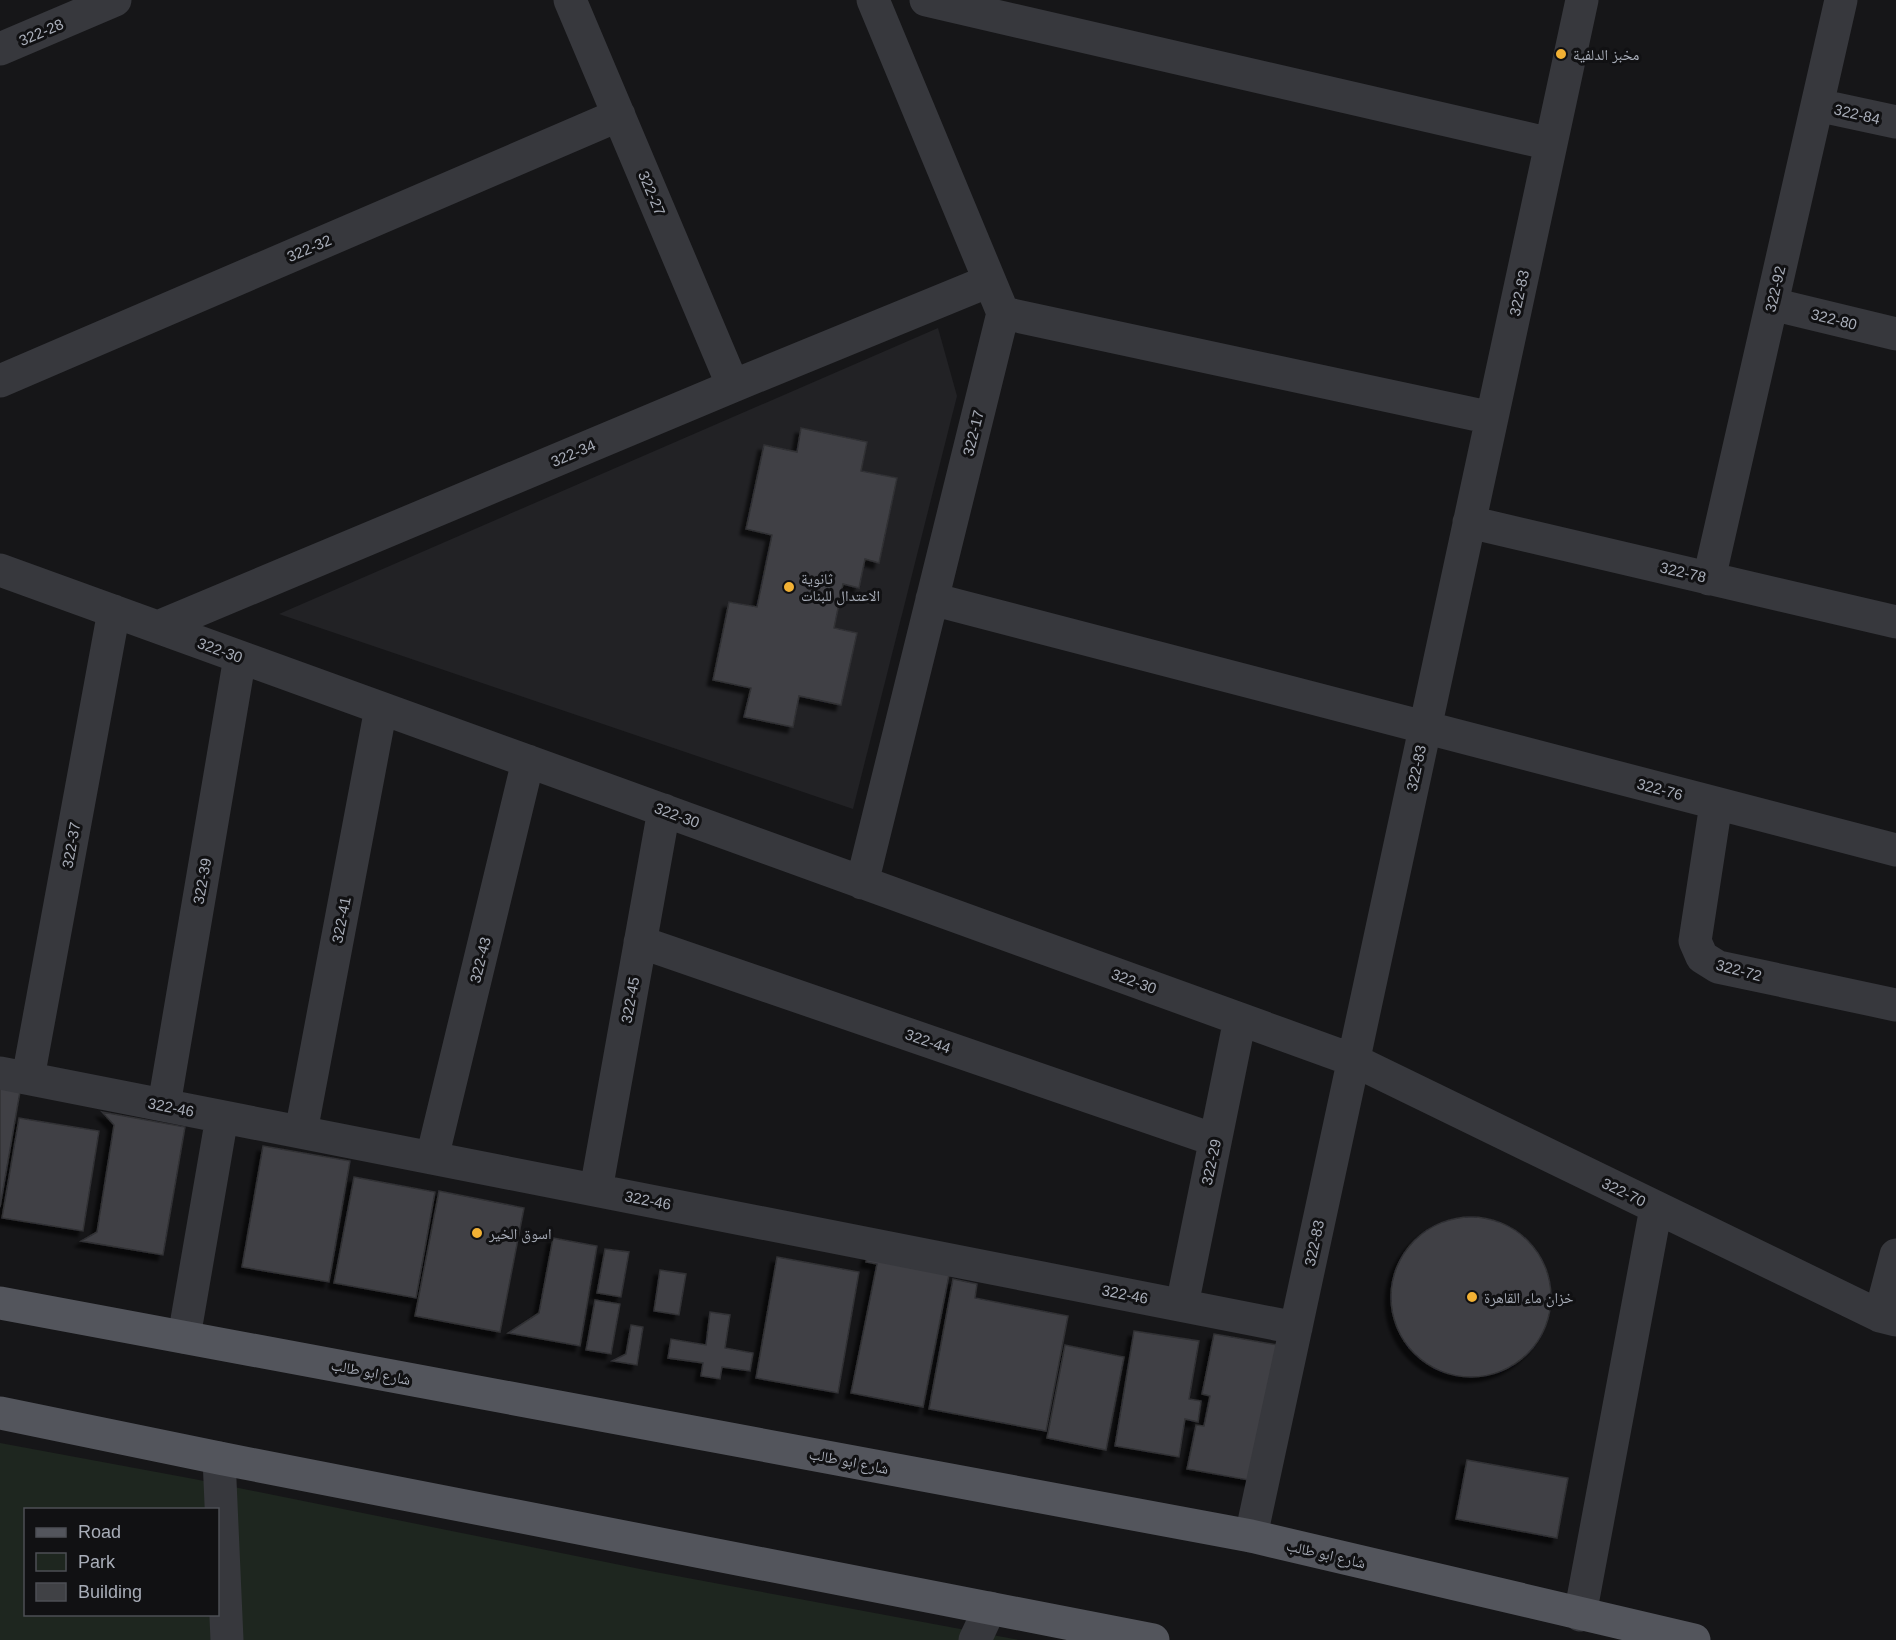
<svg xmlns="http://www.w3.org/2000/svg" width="1896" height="1640" font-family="Helvetica,'Noto Naskh Arabic',sans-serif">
<defs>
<filter id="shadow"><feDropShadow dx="-5.5" dy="5.5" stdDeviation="1.5" flood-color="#0009"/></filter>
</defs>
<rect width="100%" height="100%" fill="#161618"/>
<path fill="#222225" d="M938,328L957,396L853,809L279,614Z"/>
<path fill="#1e261f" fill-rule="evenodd" d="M0,1443L194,1479L650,1571L1019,1640H0ZM26,1510H218V1614H26Z"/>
<path fill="#404145" stroke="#303034" stroke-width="1.5" filter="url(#shadow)" d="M801,428L867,442L861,471L897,478L879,563L865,559L859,588L843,584L834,628L857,633L841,705L799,696L793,727L744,717L751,688L713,680L729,602L757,607L772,535L746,529L764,445L797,452Z
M0,1083L21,1086L0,1207Z
M102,1112L185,1127L163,1255L81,1241L97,1232L114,1125Z
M19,1118L99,1131L83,1231L2,1218Z
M263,1146L350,1161L329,1282L242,1267Z
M354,1177L435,1192L416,1298L334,1283Z
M439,1191L524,1208L500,1332L415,1316Z
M1391 1297a80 80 0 1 1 160 0a80 80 0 1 1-160 0Z
M553,1238L597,1246L580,1346L508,1333L539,1313Z
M605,1249L629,1252L621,1297L597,1293Z
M868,1254L950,1270L923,1407L851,1393L877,1264L866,1262Z
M777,1257L859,1272L838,1393L756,1378Z
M660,1270L686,1274L679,1315L654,1311Z
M953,1279L977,1284L975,1298L1068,1316L1046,1431L929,1409Z
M595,1300L620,1304L611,1354L586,1350Z
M710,1312L730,1315L725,1348L753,1353L750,1371L722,1367L720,1379L701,1376L703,1363L668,1358L671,1339L706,1345Z
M631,1325L643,1327L637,1365L612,1361L626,1354Z
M1134,1331L1199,1341L1189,1399L1201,1401L1198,1422L1185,1419L1179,1457L1115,1446Z
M1214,1334L1278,1345L1254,1481L1187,1469L1196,1425L1204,1426L1210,1396L1202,1394Z
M1065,1345L1124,1357L1106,1450L1047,1438Z
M1467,1460L1568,1478L1557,1538L1456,1519Z"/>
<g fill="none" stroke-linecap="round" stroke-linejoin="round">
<path stroke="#37383d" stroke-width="33" d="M570,0L733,386
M926,0L1551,144
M0,49L115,0
M1817,105L1896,122
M1772,304L1896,334
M1003,313L1492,418
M0,381L619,115
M1469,522L1896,622
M0,570L1353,1060L1880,1316L1896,1320
M1709,579L1841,0
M932,599L1896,850
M158,627L733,386L989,281
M1716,804L1695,941L1702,957L1718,967L1896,1005
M862,883L1003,313L873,0
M640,942L1215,1140
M0,1073L1296,1328
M28,1078L114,611
M164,1105L240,657
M301,1132L381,708
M432,1158L528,761
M596,1190L664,810
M1182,1305L1240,1019
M1880,1316L1896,1255
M184,1337L222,1117
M219,1458L227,1640
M1251,1536L1582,0
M1580,1615L1656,1208
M975,1640L990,1608"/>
<path stroke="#53555c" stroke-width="33" d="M0,1303L1251,1536L1694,1640
M0,1413L219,1458L1153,1640"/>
</g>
<g fill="#f2b134" stroke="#111113" stroke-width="2">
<circle cx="1561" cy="54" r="6"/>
<circle cx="789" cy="587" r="6"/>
<circle cx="477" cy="1233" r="6"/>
<circle cx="1472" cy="1297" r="6"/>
</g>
<g text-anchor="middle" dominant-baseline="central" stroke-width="6" stroke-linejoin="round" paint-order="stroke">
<g font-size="15" fill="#a8adb8" stroke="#111113">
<text transform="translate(41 32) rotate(-23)">322-28</text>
<text transform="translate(1857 114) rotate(13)">322-84</text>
<text transform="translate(652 193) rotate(67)">322-27</text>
<text transform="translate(309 248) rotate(-23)">322-32</text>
<text transform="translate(1775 289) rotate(-77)">322-92</text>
<text transform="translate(1519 293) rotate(-78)">322-83</text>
<text transform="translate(1834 319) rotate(14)">322-80</text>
<text transform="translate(973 433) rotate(-76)">322-17</text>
<text transform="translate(573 453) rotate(-23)">322-34</text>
<text transform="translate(1683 572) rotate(13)">322-78</text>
<text transform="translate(220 650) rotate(20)">322-30</text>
<text transform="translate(1416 768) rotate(-78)">322-83</text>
<text transform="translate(1660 789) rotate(15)">322-76</text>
<text transform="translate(677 815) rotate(20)">322-30</text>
<text transform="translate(71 845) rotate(-80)">322-37</text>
<text transform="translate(202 881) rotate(-80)">322-39</text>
<text transform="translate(341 920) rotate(-79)">322-41</text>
<text transform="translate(480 960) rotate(-76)">322-43</text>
<text transform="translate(1739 970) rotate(15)">322-72</text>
<text transform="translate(1134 981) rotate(20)">322-30</text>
<text transform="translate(630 1000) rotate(-80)">322-45</text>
<text transform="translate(928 1041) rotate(19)">322-44</text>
<text transform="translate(171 1107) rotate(11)">322-46</text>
<text transform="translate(1211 1162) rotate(-78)">322-29</text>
<text transform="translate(1624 1192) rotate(26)">322-70</text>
<text transform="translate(648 1200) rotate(11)">322-46</text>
<text transform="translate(1314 1243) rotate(-78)">322-83</text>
<text transform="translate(1125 1294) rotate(11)">322-46</text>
<text transform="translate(371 1372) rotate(11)">شارع ابو طالب</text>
<text transform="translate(849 1461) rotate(11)">شارع ابو طالب</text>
<text transform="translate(1326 1554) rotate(13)">شارع ابو طالب</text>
</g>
<g font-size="15" fill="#a8adb8" stroke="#111113" text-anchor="start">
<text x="1573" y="54">مخبز الدلفية</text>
<text x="801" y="578">ثانوية<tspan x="801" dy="17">الاعتدال للبنات</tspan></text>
<text x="489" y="1233">اسوق الخير</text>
<text x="1484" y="1297">خزان ماء القاهرة</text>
</g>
</g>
<rect x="24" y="1508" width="195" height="108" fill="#111113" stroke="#4d4f55" stroke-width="1.5"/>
<rect x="36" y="1528" width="30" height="9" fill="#53555c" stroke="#4d4f55" stroke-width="1.5"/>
<text x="78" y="1538" font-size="18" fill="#a8adb8">Road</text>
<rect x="36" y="1553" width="30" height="18" fill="#1e261f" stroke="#4d4f55" stroke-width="1.5"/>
<text x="78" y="1568" font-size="18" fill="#a8adb8">Park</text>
<rect x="36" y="1583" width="30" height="18" fill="#404145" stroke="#4d4f55" stroke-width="1.5"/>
<text x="78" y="1598" font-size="18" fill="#a8adb8">Building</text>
</svg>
